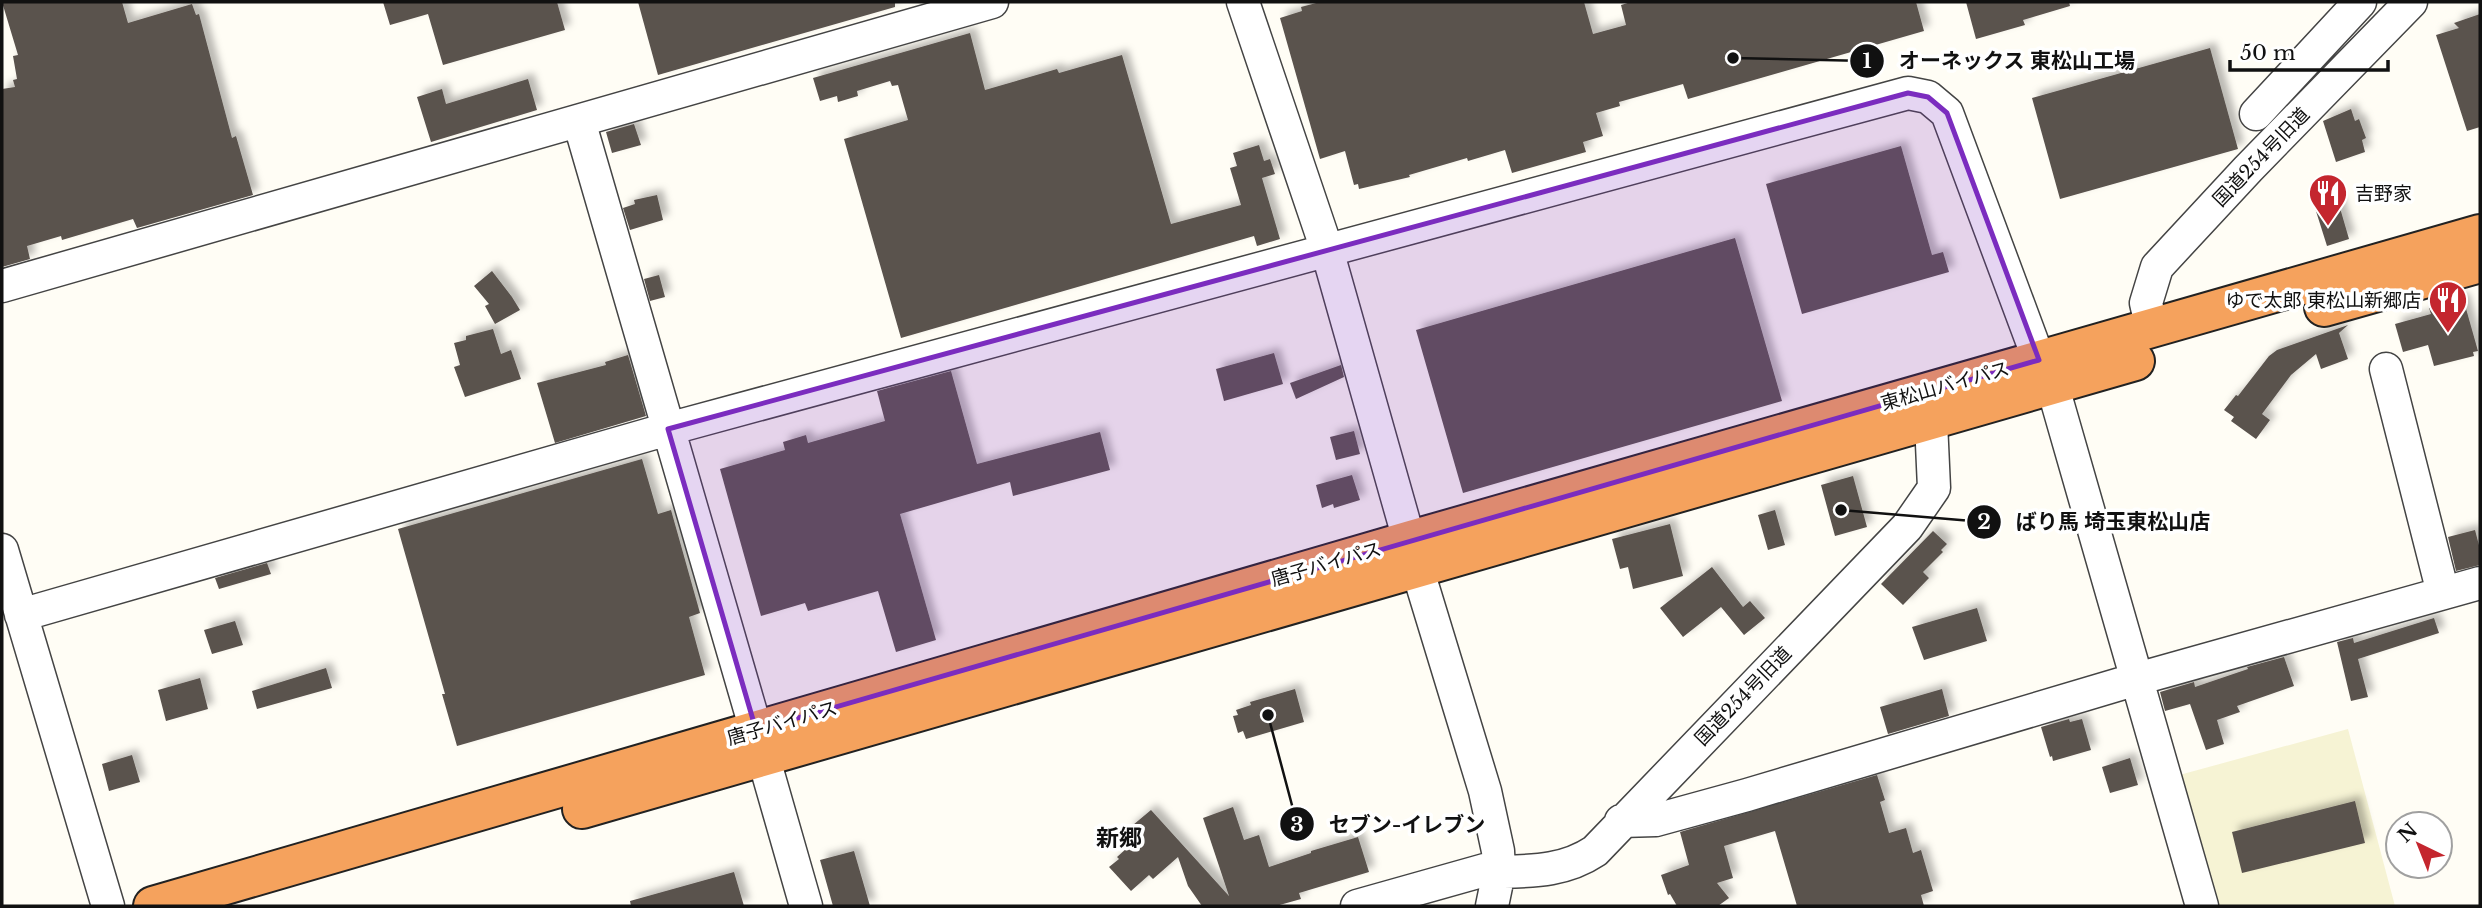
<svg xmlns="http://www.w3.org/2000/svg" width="2482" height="908" font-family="'Libre Baskerville','Noto Sans JP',serif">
<defs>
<filter id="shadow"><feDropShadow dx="6" dy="-6" stdDeviation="3.5" flood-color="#0004"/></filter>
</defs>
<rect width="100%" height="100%" fill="#fffdf5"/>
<path fill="#f6f3d4" d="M2348,729L2395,906H2213L2179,779L2183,774Z"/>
<path fill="#5a524d" filter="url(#shadow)" d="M2,2H122L128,23L192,4L196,15L199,14L232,138L236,136L253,195L137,228L133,219L62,240L61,236L27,246L30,259L2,267V89L15,87L13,80L17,79L13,56L18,55Z
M383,2H557L565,30L443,65L428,14L390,25Z
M638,2H895V7L658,75Z
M1320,2H1584L1593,34L1626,25L1621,5L1631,2H1916L1924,31L1688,99L1683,84L1619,102L1620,106L1596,113L1603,136L1583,142L1586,152L1512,173L1505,150L1468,161L1467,158L1409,175L1410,177L1359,189L1358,184L1354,185L1345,151L1320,159L1280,18L1302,11L1301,7Z
M1966,2H2069L2070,6L2023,20L2025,25L1976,39Z
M2480,14V127L2467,131L2436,35L2459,28L2454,23Z
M970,33L985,90L1057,69L1059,73L1122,55L1171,224L1241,205L1230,168L1237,166L1233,153L1259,145L1264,161L1270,159L1275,174L1262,178L1280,239L1257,246L1254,236L901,338L844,139L908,120L898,85L892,86L890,81L857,91L858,96L838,102L837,96L820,101L813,78Z
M2210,48L2238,149L2060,199L2032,98Z
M528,79L537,110L431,142L417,97L442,89L446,104Z
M2351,109L2355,121L2359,119L2366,138L2362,140L2365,152L2336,162L2323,121Z
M634,124L641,145L612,153L606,132Z
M1901,146L1932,255L1943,252L1949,272L1802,314L1766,184Z
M657,195L663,220L630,230L623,208L635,204L634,200Z
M2338,201L2349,239L2327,246L2315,208Z
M1735,238L1782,401L1463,493L1416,330Z
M492,271L512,297L520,310L495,324L485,306L489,304L474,286Z
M659,275L665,297L650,301L644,279Z
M2463,298L2478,351L2473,352L2474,356L2434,366L2428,345L2403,352L2395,324L2431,314L2429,308Z
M2348,325L2339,333L2348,359L2321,369L2316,354L2291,375L2262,414L2270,420L2256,439L2231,421L2234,417L2224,410L2236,395L2238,396L2269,356L2277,350Z
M493,329L501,354L511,350L521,379L465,397L454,367L460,365L454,343L466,340V336Z
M1274,353L1283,384L1224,401L1216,369Z
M628,355L646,416L555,443L537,383L606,365L605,362Z
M1341,365L1344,377L1296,399L1290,383Z
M951,371L977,464L1100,432L1110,470L1013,496L1010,482L900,514L936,640L896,652L878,591L808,611L805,603L761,616L720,469L785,450L783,442L806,435L808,443L885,421L877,391Z
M1354,431L1360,454L1336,460L1330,437Z
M642,459L658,514L671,510L700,613L689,617L705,675L457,746L442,694H445L398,529Z
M1352,475L1360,500L1334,508L1333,504L1322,508L1316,485Z
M1853,476L1867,527L1835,536L1821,485Z
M1775,510L1785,545L1768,550L1758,515Z
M1670,524L1683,576L1633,589L1628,567L1620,569L1612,539Z
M2475,530L2480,549V565L2456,571L2448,537Z
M1933,531L1947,544L1941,550L1943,552L1923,572L1929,578L1903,605L1881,584Z
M267,563L271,574L219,589L215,578Z
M1712,567L1743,607L1750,601L1765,618L1744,635L1721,607L1683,637L1660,608Z
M1977,608L1987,641L1924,660L1912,627Z
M2434,618L2439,633L2358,659L2368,697L2351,701L2337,642L2353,638L2354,643Z
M235,621L243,645L212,654L204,630Z
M2284,657L2294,686L2237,706L2240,712L2217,720L2224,744L2206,750L2190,704L2165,711L2160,692L2194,682L2195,687L2248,669L2247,667Z
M326,668L332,688L257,709L252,691Z
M200,678L208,709L166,721L158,690Z
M1295,689L1304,722L1246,739L1243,731L1238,733L1233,716L1238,715L1236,710L1251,705L1250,702Z
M1942,689L1949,716L1888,734L1880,707Z
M2069,719L2070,722L2082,719L2091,750L2053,761L2052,756L2050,757L2041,727Z
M132,755L140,782L109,791L102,764Z
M2130,758L2138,785L2110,793L2102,767Z
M1877,775L1885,800L1880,802L1889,833L1906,828L1913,853L1921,850L1933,891L1921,895L1924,906H1797L1775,831L1724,846L1733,878L1717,883L1729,898L1718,906H1677L1670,894L1668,895L1661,875L1689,865L1680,832Z
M2355,801L2365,843L2242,873L2232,832Z
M1233,807L1244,840L1259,835L1269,867L1311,853V851L1358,837L1369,872L1299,893L1301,899L1276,906H1202L1188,886L1178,857L1153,879L1149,875L1131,891L1109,867L1119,859L1117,857L1136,840L1127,830L1151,810L1229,896L1203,818Z
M854,851L870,906H833L820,860Z
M734,872L744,906H631L630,901Z"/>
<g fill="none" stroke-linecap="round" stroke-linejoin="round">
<g stroke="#444" stroke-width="35">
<path id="minor" d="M1243,2L1327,250L1417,568L1485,791L1498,851L1499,872L1492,906
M2256,114L2360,2
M579,121L756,730
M2,286L992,2
M2152,329L2146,303L2157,267L2248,169L2411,2
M2386,369L2443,593
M2052,384L2202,906
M2,550L108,906
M21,615L668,429L1908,93L1928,97L1947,113L2039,360
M763,756L806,906
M1621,821L1656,820L1747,795L2137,679L2480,583
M1499,872C1534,871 1565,871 1595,851L1907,527L1934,488L1931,422
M1357,906L1499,866"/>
</g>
<g stroke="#222" stroke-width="42">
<path id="highway" d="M2324,307L2480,263
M582,809L2135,361
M153,906L1411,540L2480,234"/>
</g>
<use href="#minor" stroke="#fff" stroke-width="32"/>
<use href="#highway" stroke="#f5a25d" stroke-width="38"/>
</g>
<path fill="#7b2cbf" fill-opacity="0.2" stroke="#7b2cbf" stroke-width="5" stroke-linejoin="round" d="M1908,93L1928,97L1947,113L2039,360L756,730L668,429Z"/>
<defs>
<g id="restaurant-pin" transform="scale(2.0125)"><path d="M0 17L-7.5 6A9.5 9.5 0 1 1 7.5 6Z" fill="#c4262e" stroke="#fff"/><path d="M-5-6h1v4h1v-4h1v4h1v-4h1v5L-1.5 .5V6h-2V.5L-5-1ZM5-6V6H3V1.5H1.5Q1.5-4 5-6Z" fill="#fff"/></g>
</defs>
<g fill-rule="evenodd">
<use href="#restaurant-pin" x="2328" y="193"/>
<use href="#restaurant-pin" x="2448" y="300"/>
</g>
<g text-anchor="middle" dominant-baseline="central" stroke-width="7" stroke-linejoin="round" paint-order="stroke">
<g font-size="19" fill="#111" stroke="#fff">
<text transform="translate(2261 157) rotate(-46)">国道254号旧道</text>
<text transform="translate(1945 386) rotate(-16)">東松山バイパス</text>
<text transform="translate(1326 564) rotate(-16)">唐子バイパス</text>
<text transform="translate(1743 696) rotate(-46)">国道254号旧道</text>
<text transform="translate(782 723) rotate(-16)">唐子バイパス</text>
</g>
<g font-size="19" fill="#111" stroke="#fff" text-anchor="start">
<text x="2355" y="193">吉野家</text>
<text x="2421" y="300" text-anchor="end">ゆで太郎 東松山新郷店</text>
</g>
<g font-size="23" font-weight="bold" fill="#111" stroke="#fff">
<text x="1119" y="838">新郷</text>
</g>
</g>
<path fill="none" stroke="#111" stroke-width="2.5" d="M1733 58L1867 61M1841 510L1984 522M1268 715L1297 824"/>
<g fill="#111" stroke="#fff" stroke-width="2.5">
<circle cx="1733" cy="58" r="7"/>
<circle cx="1841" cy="510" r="7"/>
<circle cx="1268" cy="715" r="7"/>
<circle cx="1867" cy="61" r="18"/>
<circle cx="1984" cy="522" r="18"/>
<circle cx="1297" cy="824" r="18"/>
</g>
<g font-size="21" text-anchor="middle" font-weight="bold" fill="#fff">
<text x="1867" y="68">1</text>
<text x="1984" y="529">2</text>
<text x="1297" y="832">3</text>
</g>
<g font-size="21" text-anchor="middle" font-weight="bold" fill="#111" stroke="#fff" stroke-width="7" stroke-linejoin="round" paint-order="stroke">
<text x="2017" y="68">オーネックス 東松山工場</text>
<text x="2113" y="529">ばり馬 埼玉東松山店</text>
<text x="1407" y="832">セブン-イレブン</text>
</g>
<rect width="2482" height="908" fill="none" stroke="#111111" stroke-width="7"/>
<g transform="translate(2419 845) rotate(317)"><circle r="33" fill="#ffffff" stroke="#a0a0a0" stroke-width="2"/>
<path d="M0-5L12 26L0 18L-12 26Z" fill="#c4262e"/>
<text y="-10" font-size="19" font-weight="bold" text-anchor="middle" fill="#111111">N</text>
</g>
<path d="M2230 60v10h158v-10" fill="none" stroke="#111111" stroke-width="3.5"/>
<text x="2240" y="60" font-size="21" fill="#111111" stroke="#ffffff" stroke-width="5" paint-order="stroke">50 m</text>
</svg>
